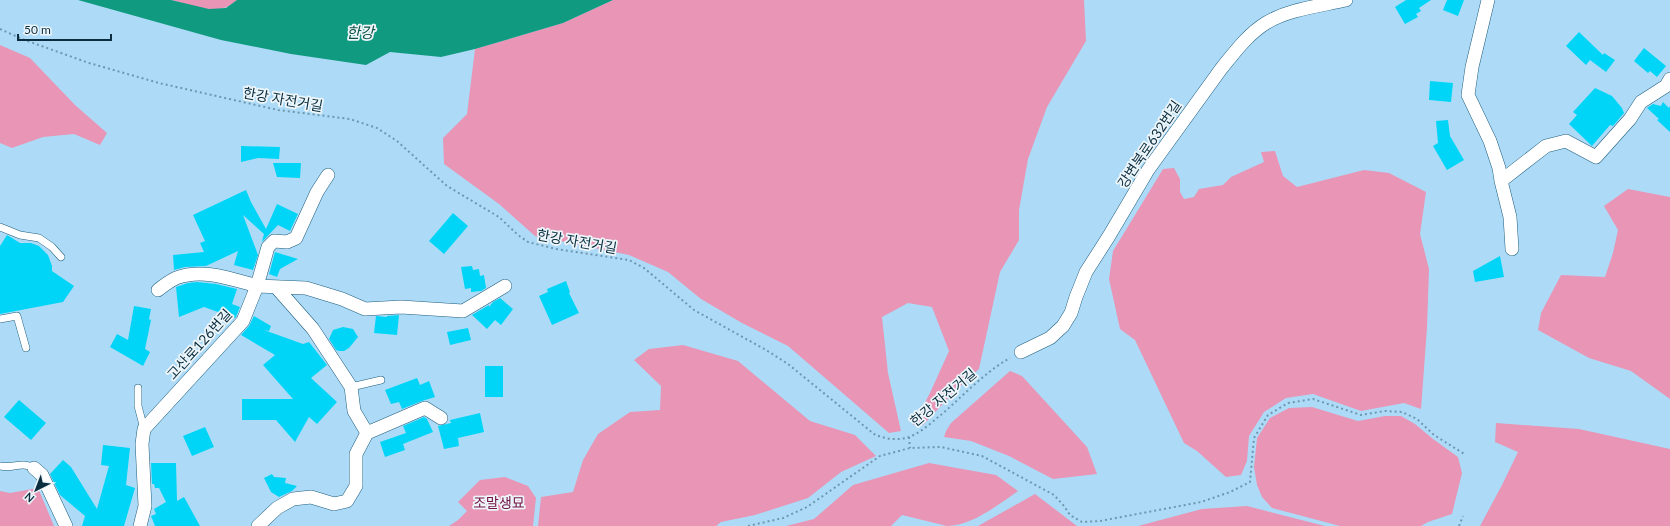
<svg xmlns="http://www.w3.org/2000/svg" width="1670" height="526" font-family="Lato,'Noto Sans KR',sans-serif">
<rect width="100%" height="100%" fill="#addbf7"/>
<path fill="#e895b6" d="M171,0H237C220,18 191,5 171,0Z
M613,0H1084L1086,41L1047,107L1028,159L1019,210V240L1000,272L979,369L954,392L923,425H913L930,393L949,351L932,307L908,303L882,317L888,373L901,431L889,433L788,346L742,323L701,299L668,272L629,255L535,236L499,204L444,164L443,138L467,114L475,49L563,23Z
M0,45L30,58L75,105L107,133L100,145L74,134L43,137L12,148L0,143Z
M1275,151L1283,176L1297,187L1364,170L1389,173L1426,192L1420,234L1429,269L1427,328L1421,409L1404,403L1361,411L1313,394L1286,398L1264,412L1249,436L1247,461L1241,475L1226,477L1197,451L1184,443L1135,340L1120,329L1109,279L1113,251L1163,169L1174,168L1180,179V192L1184,199L1194,197L1199,189L1223,185L1231,177L1264,162L1261,152Z
M1628,189L1670,197V399L1631,371L1589,358L1538,330L1541,313L1561,275L1605,277L1613,253L1618,230L1604,206Z
M683,345L738,361L810,421L855,435L876,456L841,472L808,498L755,515L721,522L716,526H538L541,497L573,492L583,460L598,434L630,412L660,410L661,386L634,360L649,349Z
M1010,371L1022,376L1087,447L1097,474L1053,479L1009,456L971,441L944,437L946,431L951,423Z
M1312,407L1358,421L1385,416H1401L1415,424L1433,439L1458,457L1462,473L1452,514L1428,522L1421,526H1340L1272,508L1262,497L1257,485L1254,467L1257,438L1270,418L1289,408Z
M1496,423L1579,429L1670,449V526H1480L1502,485L1518,452L1495,442Z
M929,463L996,475L1018,491C999,504 972,526 947,526L902,515L891,526H786L814,519L853,485Z
M505,477L528,486L536,498L533,526H449L458,520L467,511L458,502L480,480Z
M38,488L54,526H0V491L10,493Z
M1035,494L1077,526H978Z
M1247,506L1325,526H1138L1202,509Z"/>
<path fill="#109b81" d="M78,0H171L209,9L226,8L237,0H613L563,23L475,49L441,57L390,52L366,65L291,54L221,40Z"/>
<path fill="#00d5f7" d="M1406,0H1431L1419,8L1421,11L1416,14L1418,17L1405,24L1395,7Z
M1447,0H1464L1458,16L1443,10Z
M1579,32L1603,55L1604,53L1615,60L1606,72L1590,60L1586,65L1566,46Z
M1644,48L1666,66L1657,77L1650,71L1648,73L1634,61Z
M1430,81L1453,83L1451,102L1429,100Z
M1595,88L1612,96L1622,108L1624,113L1613,126L1610,125L1592,146L1569,124L1577,115L1573,112Z
M1663,102L1669,108L1670,106V132L1657,120L1659,119L1647,108L1653,104L1661,106Z
M1448,120L1450,136L1464,160L1447,170L1433,146L1438,143L1436,121Z
M241,146L280,147L279,159L258,158L241,162Z
M273,163H301L300,178L277,177Z
M246,190L251,202L266,229L277,204L298,214L290,231L278,225L262,242L264,234L243,215L258,255L253,270L234,265L238,251L206,266L185,267L174,270L173,255L204,252L200,243L205,241L193,215Z
M453,213L468,226L444,254L429,241Z
M7,235L20,243H31L39,246L48,255L52,266V271L74,286L63,302L0,314V246Z
M275,252L298,259L280,269L277,277L269,274Z
M1500,256L1504,277L1475,282L1473,271Z
M472,266L473,270L479,269L480,276L484,275L486,288L481,291L471,292V288L465,289L461,267Z
M566,281L570,292L569,293L579,313L552,325L539,296L548,292L547,289Z
M197,282L216,284L237,289L232,304L240,307L236,317L235,318L204,307L179,317L176,287L188,283Z
M500,298L513,309L501,325L495,320L487,329L472,315L489,305V307L493,302Z
M134,306L151,309L149,319L151,320L145,349L150,352L143,366L110,347L117,334L128,340Z
M399,315L397,335L374,333L376,316L387,317V316Z
M254,316L271,326L269,331L264,330L303,344L309,342L327,365L311,378L337,402L317,424L309,417L295,442L276,420H242V399H293L263,365L275,355L241,335L249,326Z
M343,327L353,329L358,337L349,348L344,351H339L336,350L329,339L333,330Z
M468,328L471,340L450,345L447,332Z
M485,366H503V397H485Z
M417,378L420,385L429,381L435,397L422,401L402,409L399,402L391,404L385,390Z
M19,400L46,423L31,440L4,417Z
M480,413L484,432L458,438L459,446L444,449L438,426L451,423L450,420Z
M424,417L427,419L433,432L403,444L405,450L385,457L380,442L406,433L403,426Z
M205,427L214,447L192,456L183,436Z
M103,445L130,448L126,485L135,488L124,526H82L85,516L60,495L50,474L63,460L71,467L97,509L109,466L101,465Z
M151,463H176L177,501L184,497L200,526H155L151,516L156,514L154,509L166,502L159,488H155L154,484H152Z
M272,474L274,477L286,478L285,483L297,486L292,491L279,497L271,492L264,478Z"/>
<g fill="none" stroke-linecap="round" stroke-linejoin="round">
<g stroke="#1e5e7e" stroke-width="8">
<path id="service" d="M0,227L20,235L39,238L52,247L61,257
M0,319L17,316L26,348
M351,387L381,380
M138,388V406L144,429
M0,466C15,469 20,461 34,468"/>
</g>
<g stroke="#1e5e7e" stroke-width="14">
<path id="minor" d="M1488,0L1472,67L1468,95L1490,141L1499,168L1501,181L1510,217L1512,249
M1501,181L1546,146L1566,141L1596,157L1630,119L1641,102L1666,86L1670,79
M158,290C163,286 170,281 176,278C203,268 231,279 257,286L268,247L274,241L287,242L296,238L317,192L328,175
M1021,352L1050,338L1063,326L1071,313L1076,297L1086,272L1109,236L1148,170L1221,69C1234,53 1248,34 1266,23C1289,9 1320,6 1346,0
M367,433L425,408L441,418
M34,468L42,475L66,526
M140,526L145,506L142,444L144,429L243,321L257,286L306,288L342,299L365,309L401,307L463,311L505,286
M258,526L277,508L293,499L311,497L334,504L347,501L356,486V454L367,433L354,411L351,387L313,329L276,287"/>
</g>
<path stroke="#6d97af" stroke-width="2" stroke-dasharray="2 3" stroke-linecap="butt" d="M0,29L22,39L89,63L159,83L278,110L350,119L377,128L397,141L447,186L499,217L518,235L528,242L556,249L629,260L644,268L694,310L766,350L788,364L874,434C884,439 898,441 909,437C922,432 932,422 942,414C964,395 985,372 1010,358
M909,437L910,448
M748,526L783,518L807,507L880,456L910,448L941,447L982,456L1054,495L1064,506L1070,515L1082,522L1100,521L1201,502L1230,492L1250,482L1254,438L1268,415L1288,403L1313,399L1361,415L1385,411L1402,412L1417,419L1434,435L1466,455
M1459,526L1463,516"/>
<use href="#service" stroke="#fff" stroke-width="7"/>
<use href="#minor" stroke="#fff" stroke-width="13"/>
</g>
<g text-anchor="middle" dominant-baseline="central" stroke-width="3.5" stroke-linejoin="round" paint-order="stroke">
<g font-size="14" fill="#0a2e40" stroke="#eef6fa">
<text transform="translate(283 99) rotate(10)">한강 자전거길</text>
<text transform="translate(1149 144) rotate(-56)">강변북로632번길</text>
<text transform="translate(577 241) rotate(10)">한강 자전거길</text>
<text transform="translate(199 344) rotate(-48)">고산로126번길</text>
<text transform="translate(943 397) rotate(-40)">한강 자전거길</text>
</g>
<g font-size="14" fill="#731245" stroke="#eef6fa">
<text x="499" y="502">조말생묘</text>
</g>
<g font-size="15" font-style="italic" fill="#0c5143" stroke="#eef6fa">
<text x="360" y="32">한강</text>
</g>
</g>
<g transform="translate(36 490) rotate(222)" stroke="#eef6fa" stroke-width="3" paint-order="stroke">
<path d="M0-3L7 15L0 10L-7 15Z" fill="#0a2e40"/>
<text y="-6" font-size="11" font-weight="bold" text-anchor="middle" fill="#0a2e40">N</text>
</g>
<path d="M18 34v6h93v-6" fill="none" stroke="#0a2e40" stroke-width="2"/>
<text x="24" y="34" font-size="12" fill="#0a2e40" stroke="#eef6fa" stroke-width="3" paint-order="stroke">50 m</text>
</svg>
